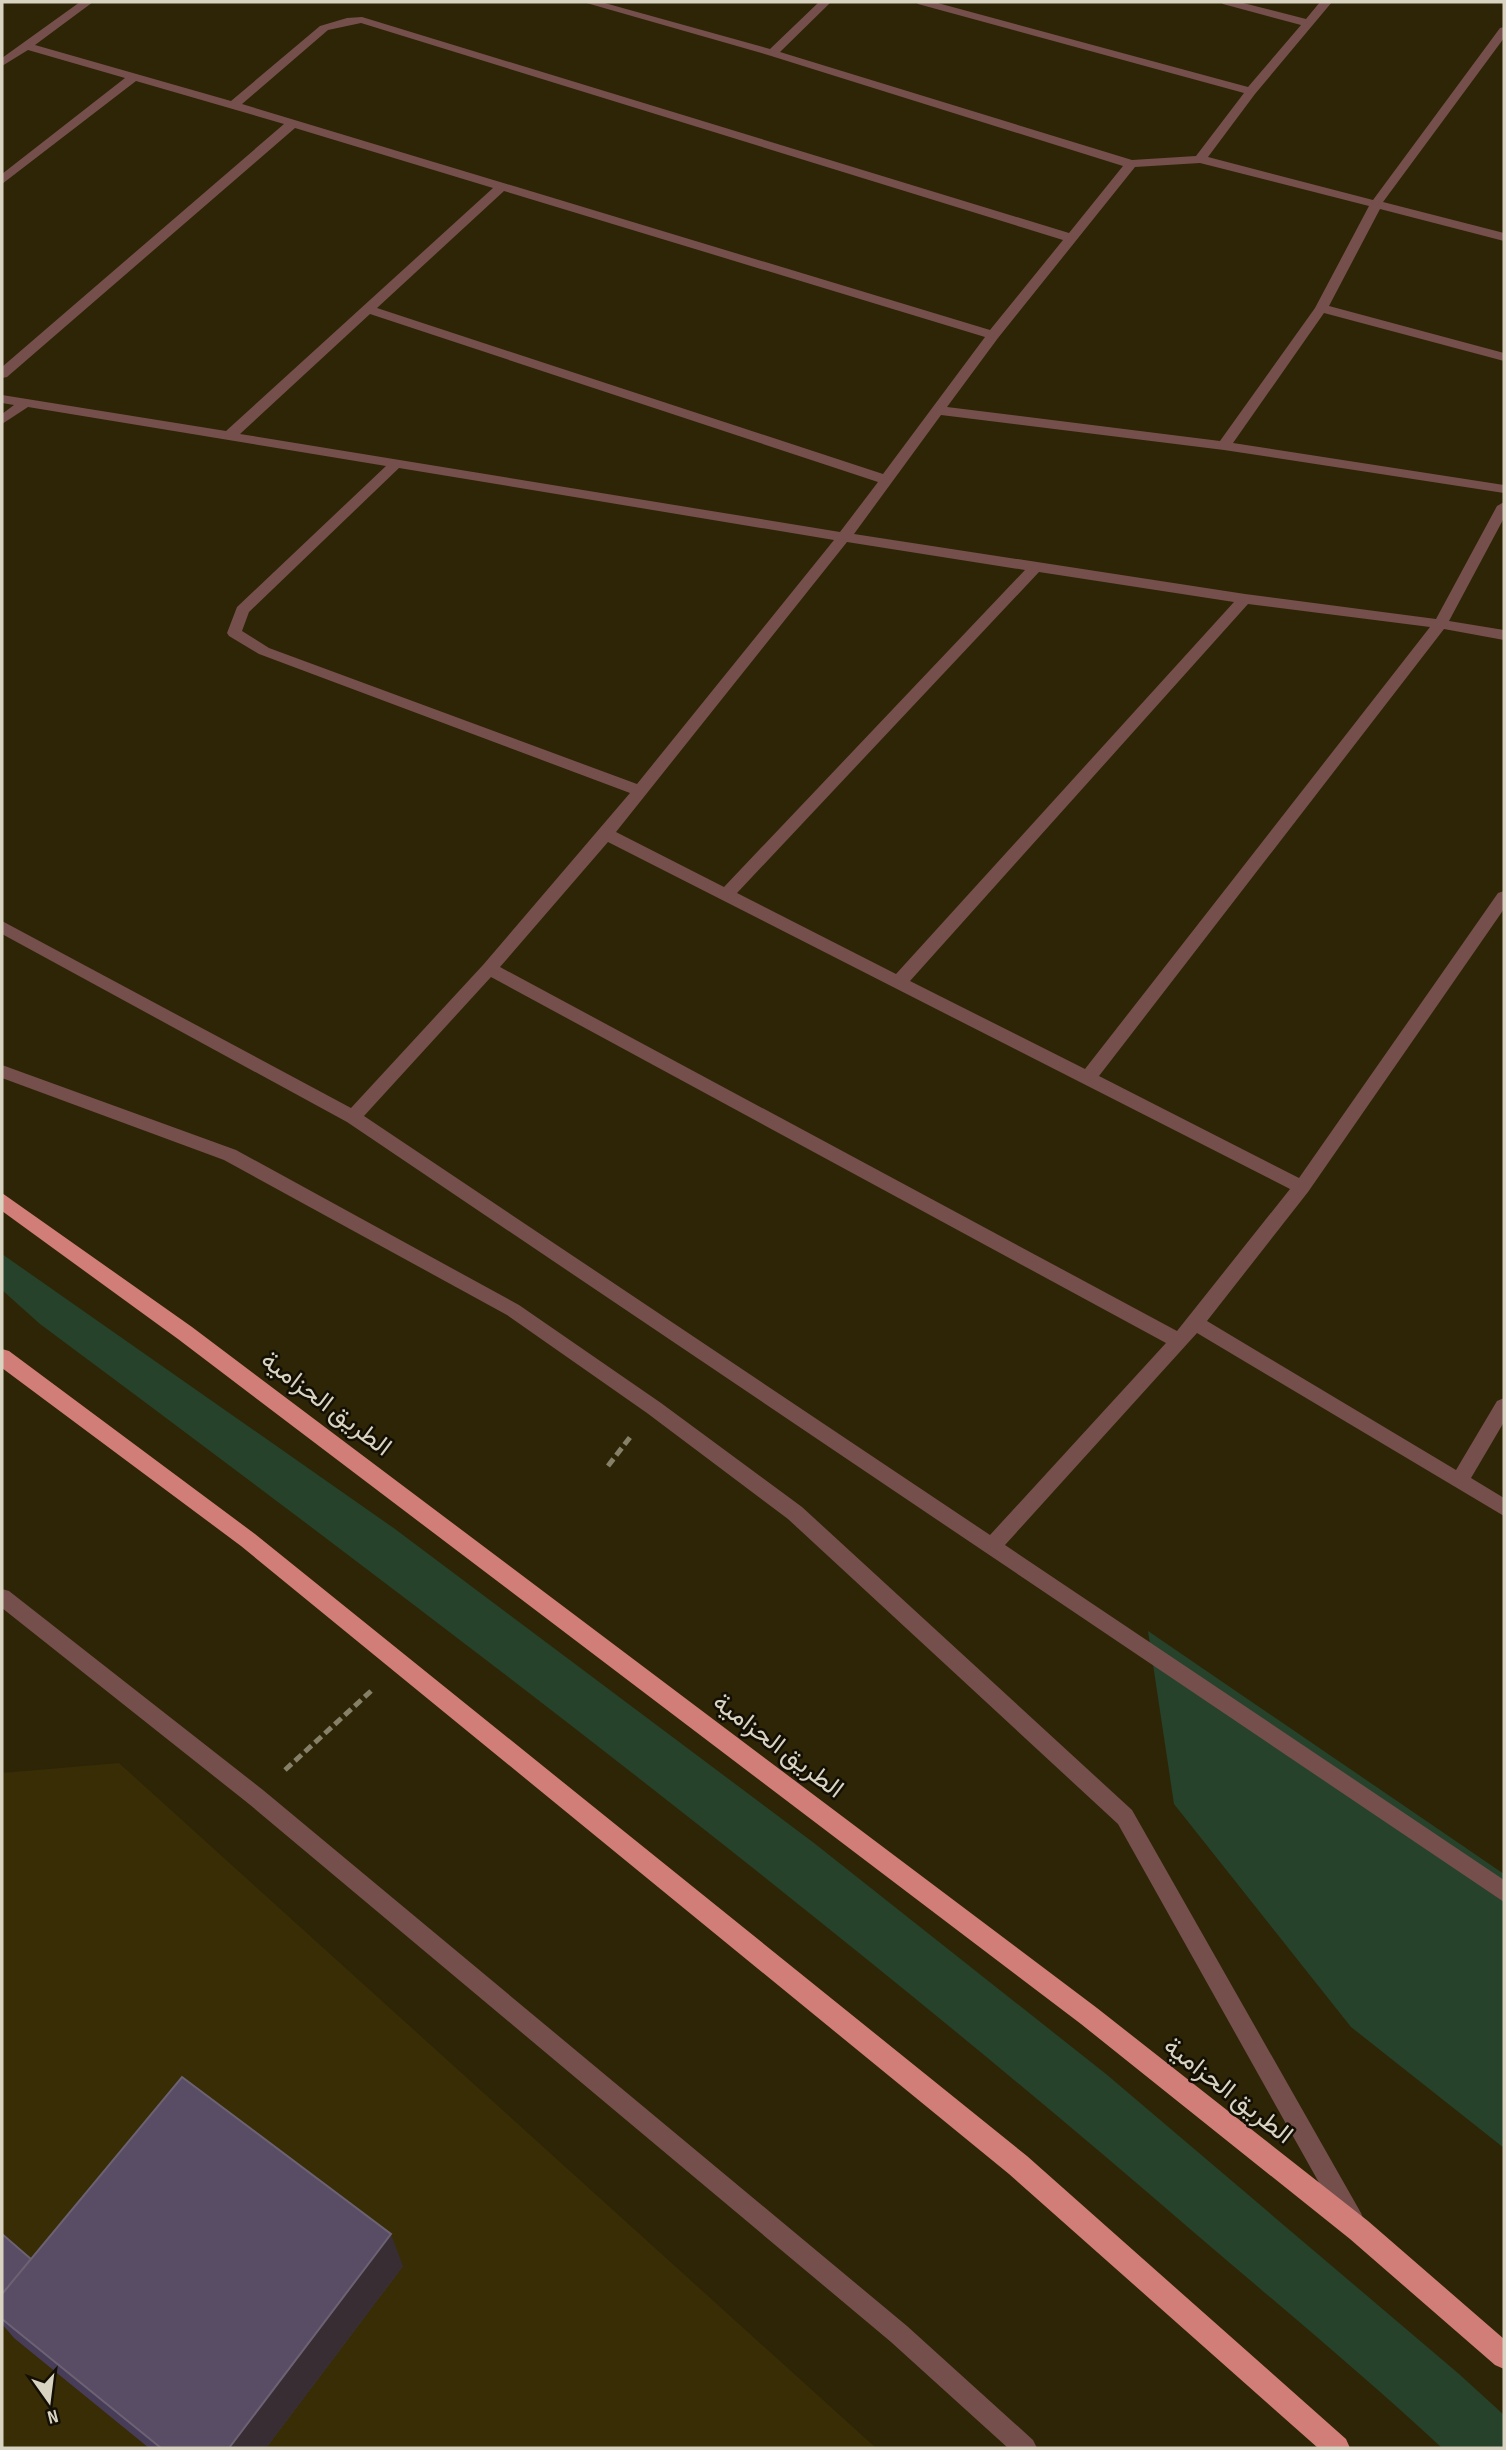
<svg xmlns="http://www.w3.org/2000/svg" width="1506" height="2450" font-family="'Sofia Sans Condensed',Vazirmatn,sans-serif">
<rect width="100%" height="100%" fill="#2e2506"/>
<path fill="#392d05" d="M119,1763L876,2448H2V1773Z"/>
<path fill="#26422a" d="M2,1254L395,1529L814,1843L1106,2074L1459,2374L1504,2415V2448H1442C1360,2372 1274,2301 1190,2229C821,1910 431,1615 40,1324L2,1290Z
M1148,1631L1504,1874V2148L1351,2027L1174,1804Z"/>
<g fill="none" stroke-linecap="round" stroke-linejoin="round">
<path stroke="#878068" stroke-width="5" stroke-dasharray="9 4.5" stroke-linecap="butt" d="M608,1466L631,1436
M285,1770L371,1691"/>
<path fill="#754f4c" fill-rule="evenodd" d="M80,2H93L35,45L231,101L320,26L347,18L362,17L1069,233L1123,166L768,55L583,2H601L770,49L819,2H831L780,52L1132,160L1196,156L1244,93L918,4L916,2H934L1248,87L1301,25L1223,4L1221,2H1239L1306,19L1320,2H1332L1255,94L1208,157L1373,200L1500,28L1504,27V38L1383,202L1504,233V241L1380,209L1329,306L1504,353V361L1324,313L1233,443L1504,485V493L1224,450L941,415L854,534L1245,594L1436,619L1497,506L1504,502V518L1449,621L1504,630V640L1444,629L1099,1076L1299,1178L1498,893L1504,891V909L1308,1192L1207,1321L1456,1470L1497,1401L1504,1398V1422L1471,1478L1504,1498V1516L1197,1333L1005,1545L1504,1880V1902L347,1122L2,934V921L351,1108L483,965L630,793L259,654L229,636L227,633L237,607L386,466L28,407L2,424V414L14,405L2,403V395L226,431L493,188L295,128L7,377L2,378V367L284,124L136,81L2,184V174L125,78L28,50L2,66V58ZM361,23L1063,240L990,330L242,104L328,30ZM1200,163L1369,206L1315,308L1220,441L947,407L998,338L1135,167ZM504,191L985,337L883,474L377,308ZM370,314L878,482L840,532L240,434ZM399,468L834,540L637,784L269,648L242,631L249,612ZM847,542L1025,570L724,887L616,832ZM1039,572L1234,602L896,974L737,893ZM1248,604L1430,627L1085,1069L910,981ZM608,842L1290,1189L1177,1331L500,967ZM491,977L1166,1343L990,1535L364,1116Z
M2,1065L236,1150L519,1305L661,1403L802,1507L1132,1810L1361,2213L1364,2221L1361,2229L1353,2232L1345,2229L1118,1824L788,1519L647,1413L507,1315L224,1160L2,1078Z
M2,1589L9,1591L263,1790L907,2326L1033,2440L1037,2448H1008L891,2342L249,1804L2,1608Z"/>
<path fill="#d27e78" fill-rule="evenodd" d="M2,1193L192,1327L1097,2008L1368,2221L1504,2339V2369L1495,2365L1350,2239L1081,2024L178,1339L2,1211Z
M2,1349L9,1351L255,1534L1027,2156L1346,2439L1350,2448H1318L1009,2174L241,1546L2,1368Z"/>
</g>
<path fill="#483d59" d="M2,2234L31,2259L403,2266L266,2448H149L14,2338L2,2324Z"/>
<path fill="#372d33" d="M391,2234L403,2266L266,2448H229Z"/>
<path fill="#584d64" stroke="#6c6273" stroke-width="2" d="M182,2077L391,2234L229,2448H161L2,2319V2294Z
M2,2234L31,2259L2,2294Z"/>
<g text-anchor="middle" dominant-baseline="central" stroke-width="5" stroke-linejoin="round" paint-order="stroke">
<g font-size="26" fill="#d9d3c2" stroke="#130f04">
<text transform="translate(326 1404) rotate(37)">الطريق الحزامية</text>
<text transform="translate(778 1746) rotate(37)">الطريق الحزامية</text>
<text transform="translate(1228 2091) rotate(38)">الطريق الحزامية</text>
</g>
</g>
<rect width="1506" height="2450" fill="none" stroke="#d9d3c2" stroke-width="7"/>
<g transform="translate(49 2401) rotate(166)" stroke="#130f04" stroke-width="5" paint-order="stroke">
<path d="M0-5L12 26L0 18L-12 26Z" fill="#d9d3c2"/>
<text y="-10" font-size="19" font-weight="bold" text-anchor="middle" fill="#d9d3c2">N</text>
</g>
</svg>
